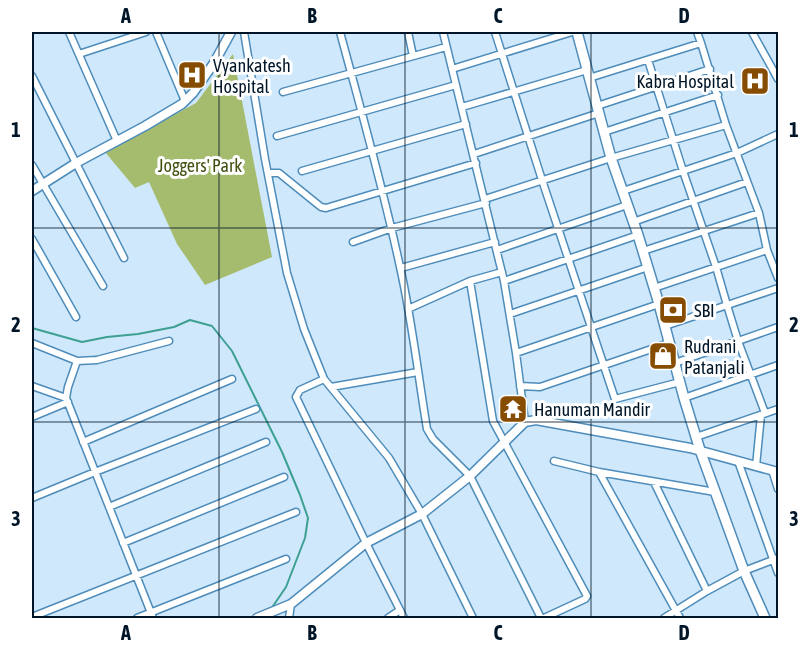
<svg xmlns="http://www.w3.org/2000/svg" width="810" height="650" font-family="'Asap Condensed',sans-serif">
<rect width="100%" height="100%" fill="#cfe8fc"/>
<path fill="#a5bc6e" d="M233,54L272,257L205,285L177,244L149,182L135,188L105,152L196,103Z"/>
<g fill="none" stroke-linecap="round" stroke-linejoin="round">
<path stroke="#3da092" stroke-width="2" d="M32,328L82,342L107,337L138,334L174,327L190,320L212,326L232,351L282,452L300,495L308,518L305,538L286,587L271,609"/>
<g stroke="#4e8cba" stroke-width="9">
<path id="minor" d="M69,32L117,141
M156,32L185,101
M244,32L265,159L287,273L304,329L324,379L389,458L422,514L473,618
M340,32C361,110 383,187 400,267C412,320 418,375 427,429L433,439L470,476L541,618
M408,32L413,56
M443,32L504,281L516,353L525,422
M495,32L542,180L615,399L680,382
M697,32L701,43L726,125L759,213L767,250L778,278
M752,32L778,79
M79,54L146,32
M648,60L683,171L716,267L727,305L738,341L765,413
M452,69L572,32
M32,76L124,258
M589,78L701,43
M283,92L446,47
M597,106L710,69
M462,107L587,70
M604,132L718,95
M277,136L456,85
M474,154L599,113
M32,165L103,286
M302,171L466,124
M268,173H279L321,207L326,208L476,163
M623,191L737,153L778,134
M485,199L611,158L726,125
M633,222L747,182
M32,239L76,317
M353,242L392,228L486,203
M497,250L627,205
M643,251L759,213
M401,268L495,242
M470,281L493,421L587,596L585,599L544,618
M504,281L638,235
M654,288L767,250
M408,309L470,281L502,272
M510,314L648,267
M665,326L778,288
M32,343L77,361L68,387L66,398L153,618
M516,353L659,304
M77,361L97,360L169,341
M675,363L778,327
M324,379L300,390L296,397L366,543L404,618
M32,386L66,398
M520,386L540,387L669,343
M331,387L418,372
M684,398L778,365
M32,417L68,402
M696,437L778,409
M83,442L232,379
M554,461L599,472L715,492
M738,461L778,573
M756,466L761,415
M772,470L778,489
M599,472L680,618
M654,482L707,591
M32,498L95,472L256,409
M109,507L266,442
M123,543L284,477
M32,617L296,512
M137,618L286,559
M289,618L291,604
M388,618L400,610
M664,618L707,591L744,571L778,558"/>
</g>
<g stroke="#4e8cba" stroke-width="11">
<path id="tertiary" d="M32,191L76,163L145,126L182,104L193,93L214,63L231,32
M257,618L291,604L366,543L422,514L470,476L525,422L536,420L690,448L778,472"/>
</g>
<g stroke="#4e8cba" stroke-width="12">
<path id="secondary" d="M577,32L611,158L638,235L659,304L684,398L700,450L744,571L765,618"/>
</g>
<use href="#minor" stroke="#fff" stroke-width="6"/>
<use href="#tertiary" stroke="#fff" stroke-width="8"/>
<use href="#secondary" stroke="#fff" stroke-width="9"/>
</g>
<path fill="none" stroke="#001628" stroke-width="1.5" stroke-opacity="0.55" d="M219,32V618M405,32V618M591,32V618M32,228H778M32,422H778"/>
<defs>
<g id="hospital-square" transform="scale(1.5)"><rect x="-9" y="-9" width="18" height="18" rx="4" fill="#864c02" stroke="#fff"/><path d="M-5-5h3v3.5h4V-5h3V5h-3V1.5h-4V5h-3Z" fill="#fff"/></g>
<g id="bank-square" transform="scale(1.5)"><rect x="-9" y="-9" width="18" height="18" rx="4" fill="#864c02" stroke="#fff"/><path d="M-6-4H6V4H-6ZM0-2.3a2.3 2.3 0 1 0 0 4.6a2.3 2.3 0 1 0 0-4.6Z" fill="#fff"/></g>
<g id="shop-square" transform="scale(1.5)"><rect x="-9" y="-9" width="18" height="18" rx="4" fill="#864c02" stroke="#fff"/><path d="M-5-2.5h2.3a2.7 3.5 0 0 1 5.4 0H5L5.5 6h-11ZM-1.5-2.5h3a1.5 2.3 0 0 0-3 0Z" fill="#fff"/></g>
<g id="temple-square" transform="scale(1.5)"><rect x="-9" y="-9" width="18" height="18" rx="4" fill="#864c02" stroke="#fff"/><path d="M0-6L5-2H3V0L6.5 2.5H4V6H1.5V3h-3V6H-4V2.5H-6.5L-3 0V-2H-5Z" fill="#fff"/></g>
</defs>
<g fill-rule="evenodd">
<use href="#hospital-square" x="192" y="75"/>
<use href="#hospital-square" x="755" y="81"/>
<use href="#bank-square" x="673" y="310"/>
<use href="#shop-square" x="663" y="356"/>
<use href="#temple-square" x="513" y="409"/>
</g>
<g text-anchor="middle" dominant-baseline="central" stroke-width="6" stroke-linejoin="round" paint-order="stroke">
<g font-size="18" fill="#001628" stroke="#fff" text-anchor="start">
<text x="213" y="65">Vyankatesh<tspan x="213" dy="21">Hospital</tspan></text>
<text x="734" y="81" text-anchor="end">Kabra Hospital</text>
<text x="694" y="310">SBI</text>
<text x="684" y="346">Rudrani<tspan x="684" dy="21">Patanjali</tspan></text>
<text x="534" y="409">Hanuman Mandir</text>
</g>
<g font-size="18" fill="#415010" stroke="#fff">
<text x="200" y="165">Joggers' Park</text>
</g>
</g>
<rect width="810" height="650" fill="none" stroke="#ffffff" stroke-width="66"/>
<rect x="33" y="33" width="744" height="584" fill="none" stroke="#001628" stroke-width="2"/>
<g font-size="20" text-anchor="middle" font-weight="bold" fill="#001628">
<text x="126" y="23">A</text>
<text x="312" y="23">B</text>
<text x="498" y="23">C</text>
<text x="684" y="23">D</text>
<text x="16" y="137">1</text>
<text x="794" y="137">1</text>
<text x="16" y="332">2</text>
<text x="794" y="332">2</text>
<text x="16" y="526">3</text>
<text x="794" y="526">3</text>
<text x="126" y="640">A</text>
<text x="312" y="640">B</text>
<text x="498" y="640">C</text>
<text x="684" y="640">D</text>
</g>
</svg>
